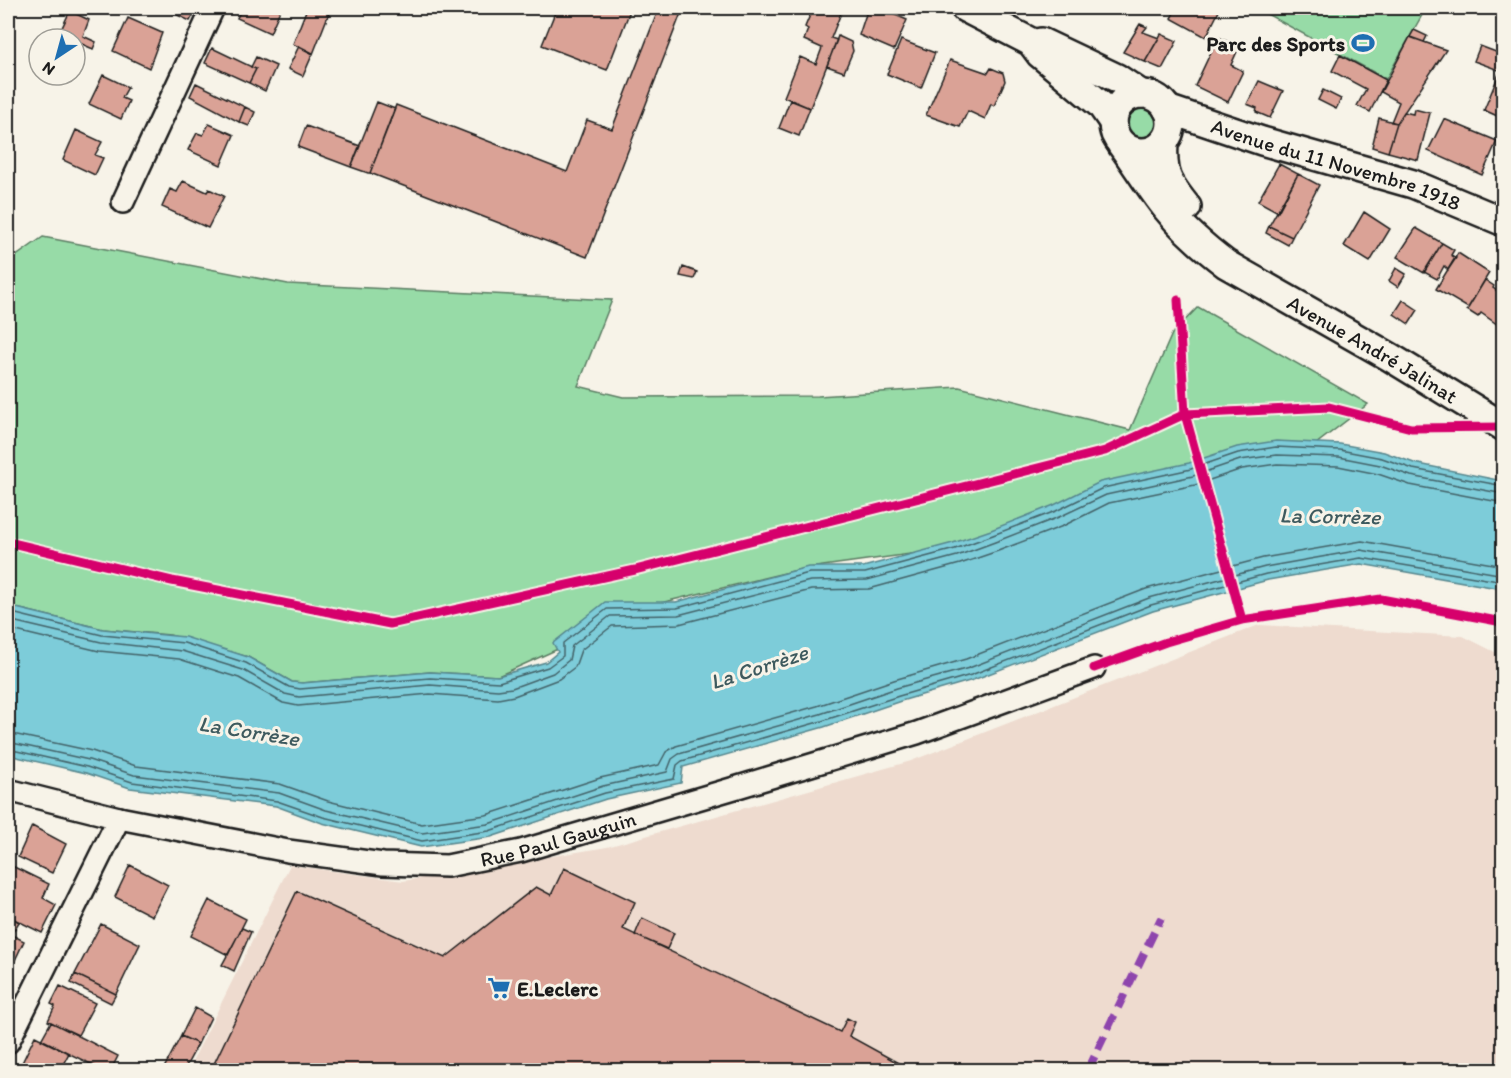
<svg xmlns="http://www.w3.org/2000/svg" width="1511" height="1078" font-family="Itim,sans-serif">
<rect width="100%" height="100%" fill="#f7f3e8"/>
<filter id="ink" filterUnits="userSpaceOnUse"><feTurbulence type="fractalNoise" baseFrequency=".0167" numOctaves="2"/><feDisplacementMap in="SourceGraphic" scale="12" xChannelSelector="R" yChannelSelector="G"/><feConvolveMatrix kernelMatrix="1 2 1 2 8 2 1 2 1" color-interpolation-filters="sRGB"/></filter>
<g filter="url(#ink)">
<path fill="#eedbcf" d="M1259,625L1463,636L1503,656V1070H188L290,865L403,881L607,847L911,761Z"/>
<path fill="#97dba7" stroke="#5a7c62" stroke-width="1.5" d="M1256,8H1426L1386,79Z
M1123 123a17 17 0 1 1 34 0a17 17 0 1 1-34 0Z
M43,237L288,284L612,300L578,386L623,397L818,396L959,387L1130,430L1172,334L1198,307L1368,404L1230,510L801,569L660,603L498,676L430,672L302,683L292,682L248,657L170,635L103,629L8,606V262Z"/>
<path fill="#7dccd9" stroke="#56868d" stroke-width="1.5" d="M1276,441L1340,444L1384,452L1414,463L1503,481V589L1361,564L1268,580L1153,611L973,680L901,701L824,727L683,767L681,783L606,799L491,837L421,847L322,823L276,806L130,788L86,773L8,755V606L103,629L185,637L248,657L292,682L302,683L430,672L498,676L546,662L558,652L553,643L605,602H676L808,567H863L953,543L991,530L1054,505L1100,482L1189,463L1237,447Z"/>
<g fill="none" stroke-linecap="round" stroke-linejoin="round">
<path stroke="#436268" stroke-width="1.5" d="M8,612L102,635L184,643L246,663L289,687L300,689L430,678L499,682L548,667L563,656V643L607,609L677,608L809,573H865L955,549L993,535L1056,511L1103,488L1191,469L1238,453L1276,447L1340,450L1382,458L1413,469L1504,486
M8,620L101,642L182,651L243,670L285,694L299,697L430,685L498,690L512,688L553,673L569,660L572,646L610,616L678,615L810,581L867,580L957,556L995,542L1059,517L1106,495L1193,476L1240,460L1277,455L1339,457L1380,465L1411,476L1504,494
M8,629L99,651L179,659L239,678L283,703L298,706L430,694L498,699L514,696L559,679L575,667L581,650L612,626L679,624L811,590L869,589L960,564L998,551L1063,526L1109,503L1195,485L1242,469L1277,464L1338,466L1378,474L1410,485L1504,503
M8,733L92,751L136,766L280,784L328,801L422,824L486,815L600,778L659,765L666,752L676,746L817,706L894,680L966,659L1146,589L1263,558L1362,541L1504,566
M8,742L89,760L134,775L279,793L326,810L422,833L488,824L603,786L667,772L672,759L679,754L820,714L897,688L969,668L1149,598L1265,567L1361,550L1504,575
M8,749L87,767L132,782L277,801L323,817L422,841L489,831L605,793L674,779L677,765L682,761L822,721L899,696L971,675L1151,605L1266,574L1361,558L1504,582"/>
</g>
<path fill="#daa296" stroke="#1c1c1c" stroke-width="1.5" d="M176,8H190L196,10L190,21L173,13Z
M242,8H281L270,33L237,18Z
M307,8H331L313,54L293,44Z
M563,8H631L607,70L542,45L556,10L561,12Z
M659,8H683L587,257L370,173L396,105L567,172L587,120L612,129Z
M813,8H843L831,38L837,40L810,108L784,97L800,57L816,64L822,48L804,40L808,29L805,27Z
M868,8H879L907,20L894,50L859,35Z
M1177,8H1217L1220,9L1206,37L1171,18Z
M70,11L89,20L83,36L96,42L93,49L75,41V39H70L59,34Z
M128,18L162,33L149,68L113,51Z
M1140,24L1147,27L1143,32L1159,38L1145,62L1123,52Z
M1414,30L1427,36L1424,42L1410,37Z
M1161,34L1177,41L1162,69L1145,62Z
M838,36L851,42L853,51L844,72L827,66Z
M1218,37L1239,47L1231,65L1243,71L1228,102L1195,86Z
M1410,37L1446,50L1397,123L1391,122L1399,102L1381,92Z
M901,40L935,53L921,88L887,74Z
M299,46L313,53L303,76L288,69Z
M1480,46L1504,55V72L1474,61Z
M212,48L256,69L249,83L205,63Z
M1340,55L1386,80L1370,112L1357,106L1366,89L1332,71Z
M256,57L276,66L265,91L249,83L256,69L251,67Z
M950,60L988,73L991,68L1003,73L1005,81L994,106L991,104L985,119L968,111L960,127L926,115Z
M1499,74L1504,76V119L1484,110Z
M103,75L128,87L122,98L129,101L121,119L89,104Z
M1259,81L1283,91L1270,118L1256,112L1257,108L1247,104Z
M196,83L245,107L239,122L190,96Z
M1323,90L1341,99L1336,109L1318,100Z
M790,100L810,108L799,136L779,128Z
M377,102L395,109L370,173H368L351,167Z
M245,107L255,112L249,126L239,122Z
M1414,109L1430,113L1418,160L1388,152L1397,123L1404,112L1413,114Z
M1379,118L1397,123L1388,152L1372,147Z
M1444,119L1497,141L1482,175L1428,151Z
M209,124L234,135L221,165L188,150L197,133L203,135Z
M306,126L360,146L351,167L298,147Z
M76,130L102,142L95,155L103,158L95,175L63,160Z
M1279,164L1298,174L1278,212L1258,201Z
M1298,174L1319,185L1292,237L1269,226Z
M183,181L207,192L209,189L224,196L208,228L162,207L170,189L177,192Z
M1364,212L1390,229L1370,262L1344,246Z
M1269,226L1292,237L1288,245L1266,233Z
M1416,228L1442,243L1424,273L1397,257Z
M1442,243L1454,250L1451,255L1456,258L1448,270L1444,266L1437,279L1424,272Z
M1458,253L1489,273L1468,308L1436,289Z
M683,267L697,272L694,279L680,276Z
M1396,268L1406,274L1398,287L1389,281Z
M1485,280L1494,286L1493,288L1496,290L1503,294L1504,292V323L1501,327L1481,313L1478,317L1467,310Z
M1403,300L1418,310L1409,324L1394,314Z
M32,826L66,844L52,873L18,857Z
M8,864L49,884L43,898L56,905L42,933L8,916Z
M130,865L168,885L152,916L115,897Z
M564,868L635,902L623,929L840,1032L847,1018L855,1022L849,1036L911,1070H211L297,891L445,958L536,887L551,895Z
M209,900L246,919L228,955L191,936Z
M8,916L19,922L11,935L8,933Z
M642,918L674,933L667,949L635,935Z
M101,924L140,944L116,994L75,974Z
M242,928L251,932L234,971L222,965Z
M8,933L24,941L9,973L8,972Z
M75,974L116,994L111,1003L71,983Z
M60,986L95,1003L78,1035L48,1021L55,1006L51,1004Z
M195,1008L211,1017L198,1044L181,1036Z
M51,1022L118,1056L111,1070H103L41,1040Z
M35,1036L69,1053L60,1070L19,1069Z
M181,1036L198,1044L184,1070H163Z"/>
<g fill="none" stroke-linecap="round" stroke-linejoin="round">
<g stroke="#1c1c1c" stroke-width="26">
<g id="minor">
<path d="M123,202L213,8"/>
<path id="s1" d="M8,790L119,818L288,851L383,864L447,866L521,851L738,787L917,733L1094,668"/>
<path d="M8,1042L119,818"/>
</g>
</g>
<g stroke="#1c1c1c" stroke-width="32">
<g id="tertiary">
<path d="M965,8L1031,42L1040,54L1101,105L1113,122"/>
<path d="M1041,42L1117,78L1141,94"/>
<circle cx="1142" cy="123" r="29"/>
<path id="s2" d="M1167,109L1262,141L1413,184L1504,222"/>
<path d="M1164,142C1162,175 1167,182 1187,207"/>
<path id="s3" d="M1121,144C1137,166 1150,188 1167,209C1184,230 1205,248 1226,264L1390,357L1504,427"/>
</g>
</g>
<use href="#minor" stroke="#f7f3e8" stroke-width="21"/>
<use href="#tertiary" stroke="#f7f3e8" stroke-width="27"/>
<path stroke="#8e44ad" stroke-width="8" stroke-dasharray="15 8" stroke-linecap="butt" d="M1088,1070L1161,918"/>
<g stroke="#f7f3e8" stroke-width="13">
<path id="cycleway" d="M1178,300L1185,414L1242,620
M8,542L172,581L390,624L635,570L1105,451L1185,414L1329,407L1411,428L1504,427
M1094,668L1166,642L1242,620L1381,599L1497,621L1504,625"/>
</g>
<use href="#cycleway" stroke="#d6006c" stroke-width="9"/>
</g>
</g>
<defs>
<g id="stadium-bare" transform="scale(1.8)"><path d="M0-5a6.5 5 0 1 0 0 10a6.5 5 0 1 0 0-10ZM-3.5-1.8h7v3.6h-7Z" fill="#1f6fb2" stroke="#f7f3e8" stroke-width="2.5" paint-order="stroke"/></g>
<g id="supermarket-bare" transform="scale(1.8)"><path d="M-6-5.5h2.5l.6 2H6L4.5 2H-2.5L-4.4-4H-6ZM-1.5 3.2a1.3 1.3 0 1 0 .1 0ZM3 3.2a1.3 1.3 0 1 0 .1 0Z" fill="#1f6fb2" stroke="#f7f3e8" stroke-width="2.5" paint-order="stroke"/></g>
</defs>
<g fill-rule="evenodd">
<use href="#stadium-bare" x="1363" y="43"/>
<use href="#supermarket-bare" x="499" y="988"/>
</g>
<g text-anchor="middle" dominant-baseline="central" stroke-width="6" stroke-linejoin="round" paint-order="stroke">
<g font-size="21" font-weight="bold" fill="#1c1c1c" stroke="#f7f3e8" text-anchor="end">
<text x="1345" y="43">Parc des Sports</text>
<text x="517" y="988" text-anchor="start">E.Leclerc</text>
</g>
<g font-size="21" fill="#1c1c1c" stroke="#f7f3e8">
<text stroke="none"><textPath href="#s2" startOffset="178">Avenue du 11 Novembre 1918</textPath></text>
<text stroke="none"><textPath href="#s3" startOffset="330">Avenue André Jalinat</textPath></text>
<text stroke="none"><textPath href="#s1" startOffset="561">Rue Paul Gauguin</textPath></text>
</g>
<g font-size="22" font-style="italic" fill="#3e5a5e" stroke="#f7f3e8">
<text transform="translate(1330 516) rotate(1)">La Corrèze</text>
<text transform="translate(759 667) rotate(-18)">La Corrèze</text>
<text transform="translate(249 731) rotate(9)">La Corrèze</text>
</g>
</g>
<rect width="1511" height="1078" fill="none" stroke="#f7f3e8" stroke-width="30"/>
<rect x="15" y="15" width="1481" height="1048" fill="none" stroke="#1c1c1c" stroke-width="2" filter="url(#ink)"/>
<g transform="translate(57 57) rotate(216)"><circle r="28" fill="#f7f3e8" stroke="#9f9d96" stroke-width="1.5"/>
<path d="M0-4.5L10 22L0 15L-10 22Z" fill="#1f6fb2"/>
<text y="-9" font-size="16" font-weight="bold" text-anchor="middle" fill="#1c1c1c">N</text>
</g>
</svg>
